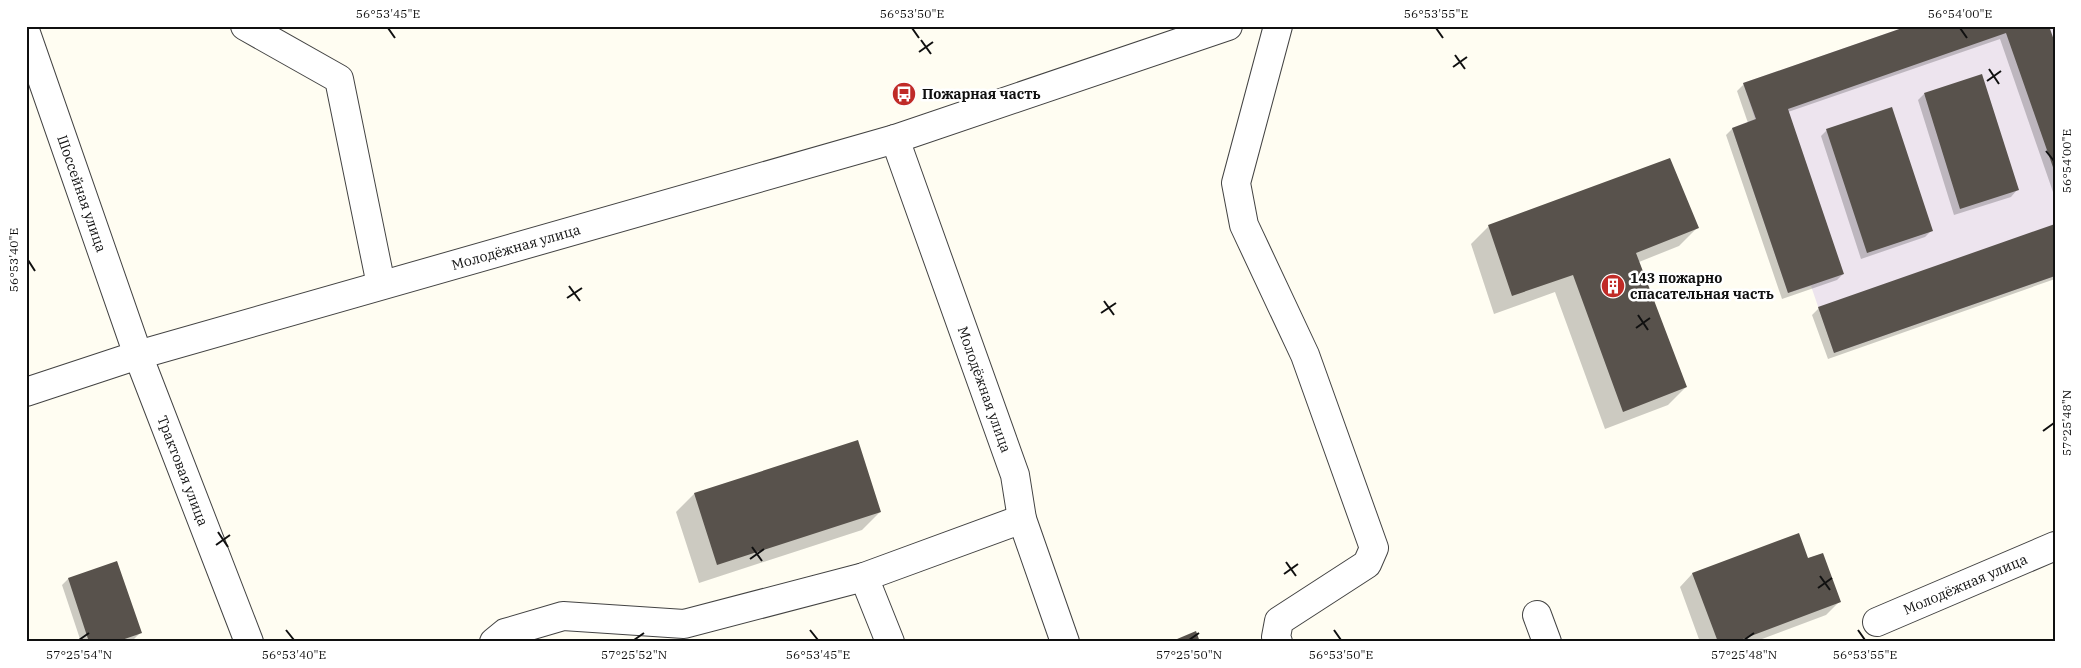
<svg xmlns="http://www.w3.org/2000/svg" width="2081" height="668" font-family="'IBM Plex Serif',serif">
<rect width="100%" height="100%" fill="#fffdf2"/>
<path fill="#ede4ee" d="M1908,26H2055V276L1834,353L1811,286L1788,293L1732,128L1755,119L1743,83Z"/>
<path fill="#0003" d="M1912,26H2048L2055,47V192H2053L2000,39L1788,112L1843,274L1837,280L1782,299L1726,135L1732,129L1748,123L1737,91L1744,84Z
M1924,94L2017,190L2011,197L1954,215L1918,100Z
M1827,130L1932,230L1925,237L1861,259L1821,136Z
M2055,225V279L1828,359L1812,315L1819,308Z
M1489,226L1697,228L1679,246L1639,262L1686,387L1668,405L1605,429L1555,292L1494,314L1471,244Z
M694,494L880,512L862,530L699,583L676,512Z
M1808,560L1839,602L1826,615L1754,642H1700L1680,587L1692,574Z
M117,562L140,633L134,639L127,642H81L62,585L68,579Z"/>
<path fill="#58524c" d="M1908,26H2049L2055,43V173L2006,33L1788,109L1844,274L1788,293L1732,128L1756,119L1743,83Z
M1982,74L2019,190L1960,209L1924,93Z
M1892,107L1933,231L1867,253L1826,129Z
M1670,158L1699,228L1636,253L1687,387L1623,412L1573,275L1512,296L1488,225Z
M2055,224V276L1834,353L1818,307Z
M858,440L881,512L717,565L694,493Z
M1799,533L1808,558L1823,553L1841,602L1735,642H1718L1692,573Z
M117,561L142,633L116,642H89L68,578Z
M1196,631L1200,642H1170Z"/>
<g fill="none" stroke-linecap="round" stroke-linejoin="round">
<g stroke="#434343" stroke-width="30">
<g id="minor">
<path d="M245,26L339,79L381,285"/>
<path d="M1278,26L1236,183L1244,225L1305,355L1374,548L1367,564L1279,621L1276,637L1278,642"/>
<path id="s1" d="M26,33L138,355L249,642"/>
<path id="s2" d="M895,139L1015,475L1022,519L1065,642"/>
<path id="s3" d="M26,392L138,355L895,139L1228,26"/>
<path d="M1537,615L1547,642"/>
<path id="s4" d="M1877,622L2055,546"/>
<path d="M494,642L505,633L563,616L684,624L864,577"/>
<path d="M890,642L864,577L1022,519"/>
</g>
</g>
<use href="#minor" stroke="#fff" stroke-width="28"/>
</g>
<path fill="none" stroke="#101010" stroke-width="2" d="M388,28L395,38M912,28L919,38M1436,28L1443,38M1960,28L1967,38M921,40L931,54M919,52L933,42M1455,55L1465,69M1453,67L1467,57M1989,69L1999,84M1987,81L2001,71M2046,151L2054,161M28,260L35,271M569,286L580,301M567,298L582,288M1104,301L1114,315M1101,313L1116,303M1638,315L1648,330M1636,328L1650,318M2043,431L2054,423M218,532L228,547M216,545L230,535M752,547L762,561M750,559L764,549M1286,562L1296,576M1284,574L1298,564M1820,576L1830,590M1818,588L1832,578M286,630L294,640M810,630L818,640M1334,630L1341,640M1858,630L1865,640M79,640L89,633M634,640L644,633M1189,640L1199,633M1744,640L1754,633"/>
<defs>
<g id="bus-disc" transform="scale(1.25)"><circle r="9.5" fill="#c02b27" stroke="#fff"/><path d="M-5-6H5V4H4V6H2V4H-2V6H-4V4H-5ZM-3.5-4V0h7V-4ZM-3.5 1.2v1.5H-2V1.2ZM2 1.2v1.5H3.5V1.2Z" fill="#fff"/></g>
<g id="building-disc" transform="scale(1.25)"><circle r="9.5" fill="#c02b27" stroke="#fff"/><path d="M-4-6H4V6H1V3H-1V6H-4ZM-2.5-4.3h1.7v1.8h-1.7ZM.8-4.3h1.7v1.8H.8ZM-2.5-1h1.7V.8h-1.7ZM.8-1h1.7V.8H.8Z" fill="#fff"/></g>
</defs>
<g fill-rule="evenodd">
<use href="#bus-disc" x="904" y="94"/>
<use href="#building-disc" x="1613" y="286"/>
</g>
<g text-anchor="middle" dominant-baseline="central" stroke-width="5" stroke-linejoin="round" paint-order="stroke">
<g font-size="14" font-weight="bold" fill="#101010" stroke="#fff" text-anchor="start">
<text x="922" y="94">Пожарная часть</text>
<text x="1630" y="278">143 пожарно<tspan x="1630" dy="16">спасательная часть</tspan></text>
</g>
<g font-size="14" fill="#101010" stroke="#fff">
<text stroke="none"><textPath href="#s1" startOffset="170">Шоссейная улица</textPath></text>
<text stroke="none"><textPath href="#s3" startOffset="511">Молодёжная улица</textPath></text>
<text stroke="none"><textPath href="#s2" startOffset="266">Молодёжная улица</textPath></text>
<text stroke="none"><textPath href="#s1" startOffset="465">Трактовая улица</textPath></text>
<text stroke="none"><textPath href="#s4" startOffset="96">Молодёжная улица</textPath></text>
</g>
</g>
<rect width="2081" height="668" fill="none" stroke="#ffffff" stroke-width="55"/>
<rect x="28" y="28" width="2026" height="612" fill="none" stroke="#101010" stroke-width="2"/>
<g font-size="12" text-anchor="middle" fill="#101010">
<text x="388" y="18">56°53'45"E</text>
<text x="912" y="18">56°53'50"E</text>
<text x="1436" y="18">56°53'55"E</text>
<text x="1960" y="18">56°54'00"E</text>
<text transform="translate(2067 161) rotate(-90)" y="4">56°54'00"E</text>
<text transform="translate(14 260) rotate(-90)" y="4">56°53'40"E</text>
<text transform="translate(2067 423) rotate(-90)" y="4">57°25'48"N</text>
<text x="79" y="659">57°25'54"N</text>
<text x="294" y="659">56°53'40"E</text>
<text x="634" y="659">57°25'52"N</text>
<text x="818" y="659">56°53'45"E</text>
<text x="1189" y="659">57°25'50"N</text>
<text x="1341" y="659">56°53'50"E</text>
<text x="1744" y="659">57°25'48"N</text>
<text x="1865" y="659">56°53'55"E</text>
</g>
</svg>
